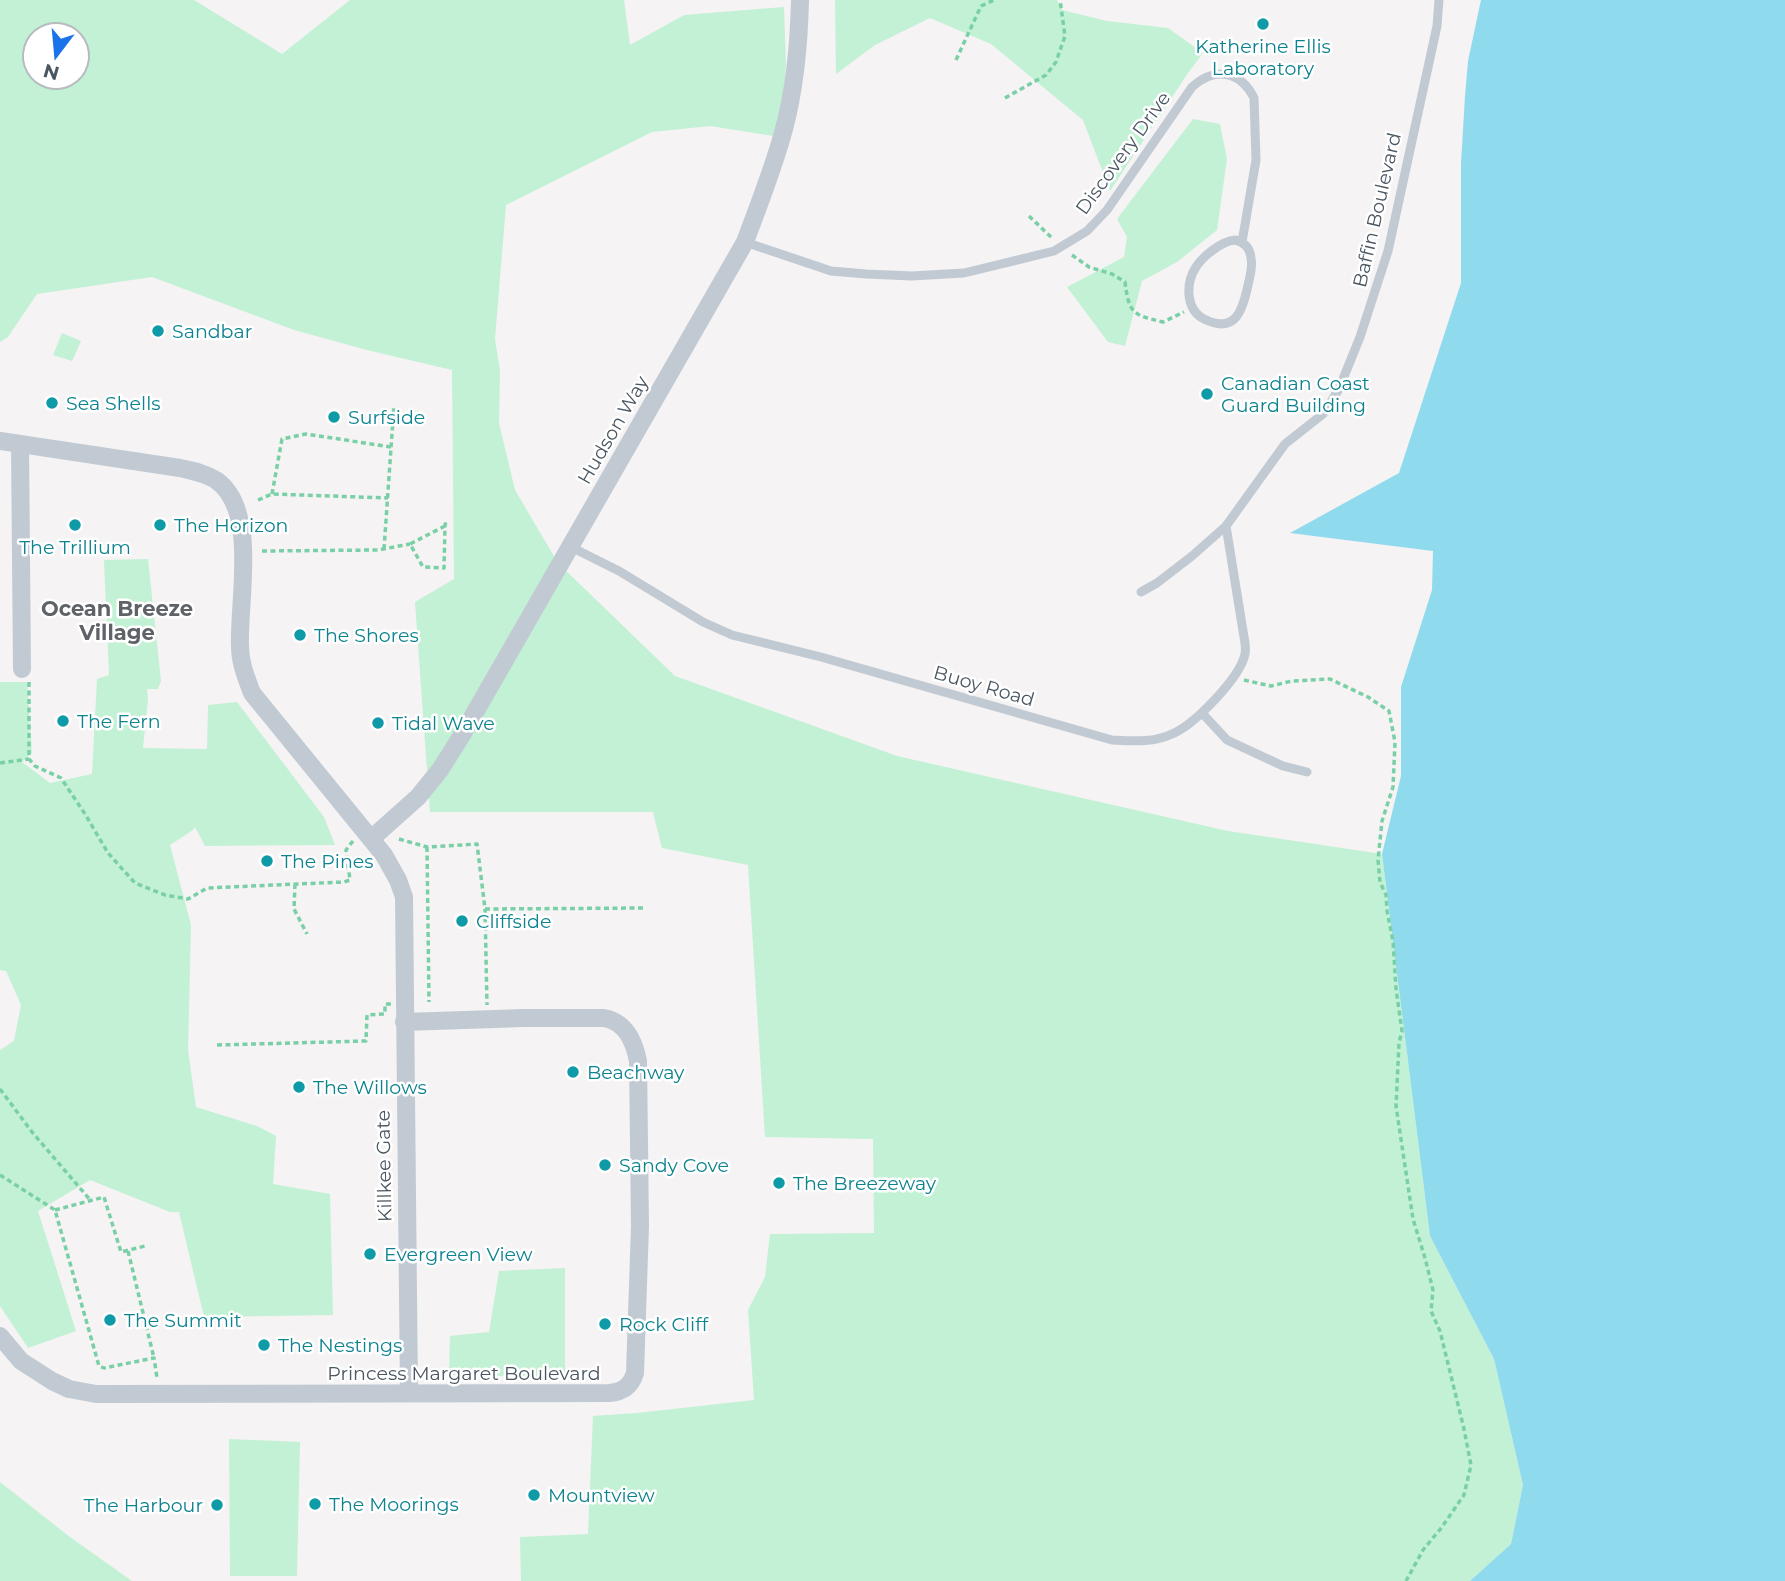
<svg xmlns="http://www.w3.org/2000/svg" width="1785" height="1581" font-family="Montserrat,sans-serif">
<rect width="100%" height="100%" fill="#f5f3f3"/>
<path fill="#c3f1d5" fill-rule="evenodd" d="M0,0H194L282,54L350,0H624L630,45L684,15L784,7L786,65L780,137L710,126L652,132L506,205L495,339L500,371L499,423L515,490L558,563L675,676L897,756L1228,831L1382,854L1430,1236L1494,1359L1523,1485L1511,1544L1470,1581H521L520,1537L588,1534L593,1416L637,1413L754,1400L748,1310L765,1277L770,1234L874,1233L873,1139L765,1137L748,865L662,848L653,812H430L415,602L454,579L452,370L367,350L294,330L152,277L37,294L8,337L0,342ZM35,35H77V77H35Z
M835,0H1057L1062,10L1107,21L1168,28L1203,53L1188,73L1110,191L1083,120L991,44L930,18L875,45L836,74Z
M1193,119L1220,124L1227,159L1217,230L1177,262L1142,281L1125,346L1108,342L1067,287L1124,257L1127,237L1117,219Z
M62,333L81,341L72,361L53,355Z
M148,559L161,681L158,689H147L148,699L143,748L207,749L208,705L237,702L324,817L335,845L205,846L195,827L193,830L170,845L191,925L188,1050L196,1107L257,1126L276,1136L273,1184L330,1194L333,1315L204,1317L179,1212H170L90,1180L38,1211L76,1331L28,1348L0,1306V1050L14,1041L21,1005L6,971L0,970V682H27L32,753L22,762L50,783L92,774L97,679L109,675L104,560Z
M565,1268V1377L449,1375L450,1336L489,1332L499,1271Z
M229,1439L300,1442L297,1576H230Z
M0,1482L70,1537L132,1581H0Z"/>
<path fill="#90daee" d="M1481,0H1785V1581H1470L1511,1544L1523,1485L1494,1359L1430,1236L1382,854L1401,776V687L1432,590L1433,551L1290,533L1399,473L1461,283V163L1465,96L1468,61Z"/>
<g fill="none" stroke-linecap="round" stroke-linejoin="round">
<path stroke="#7ad0a6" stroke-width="3.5" stroke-dasharray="5 3.5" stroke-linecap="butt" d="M956,60L981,6L994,0
M1005,98L1046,75L1056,62L1065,36L1060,0
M1029,216L1053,239
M1072,255L1089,267L1112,274L1125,282C1129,314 1133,315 1163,322L1184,312
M272,494L282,439L306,434L391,447
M258,500L272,494L388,498
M445,526L410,544L423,567L444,568L445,526L446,520
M384,549L394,405
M262,551L378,550L410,544
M1244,680L1271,686L1292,681L1330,679L1368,697L1389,711L1395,742L1393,787L1382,821L1378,860L1380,882L1386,895L1387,911L1393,941L1396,989L1402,1031L1399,1043L1396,1106L1413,1219L1425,1258L1433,1290L1431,1311L1440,1331L1464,1429L1471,1465L1464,1495L1442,1527L1423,1550L1406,1581
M29,682V759L35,766L61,778L85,814L108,853L135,883L165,895L188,899L207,888L344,882L350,880L346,850L353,841
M0,763L29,759
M399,839L427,847L477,844L485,909L487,1005
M427,847L429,1002
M295,884L294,909L307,934
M485,909L645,908
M217,1045L366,1041L367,1015L385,1014V1004H391
M0,1089L32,1132L91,1201
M0,1175L55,1210L99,1366L104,1368L154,1358L157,1378
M55,1210L104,1197L121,1252L145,1246
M128,1251L154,1358"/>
<path stroke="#c1cad2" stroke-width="9" d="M1235,240C1244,242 1250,248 1251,258C1253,267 1250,276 1248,285C1243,309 1236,335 1204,319C1186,310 1185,284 1196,267C1203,256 1222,241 1235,240Z
M745,242L831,271L866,274L912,276L964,273L1054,251L1087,231L1107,210L1192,87C1214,67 1240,70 1254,98L1256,160L1242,242
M571,547L619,571L703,622L732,635L821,657L1112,740C1132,741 1153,743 1172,734C1194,725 1240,678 1245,654C1246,649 1245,642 1244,637L1226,526
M1141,592L1157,583L1192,556L1226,526L1285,444L1323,414L1339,389L1360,337L1388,251L1437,26L1439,0
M1202,713L1227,740L1283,766L1307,772"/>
<path stroke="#c1cad2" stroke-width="18" d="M0,441L180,468C193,471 205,473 216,480C259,510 238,601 240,646C240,663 246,677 252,693L384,855L398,880L404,897L409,1393
M20,444L22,669
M371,839L418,797L440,770L462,735L745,242C759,204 774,167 784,129C795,88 799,43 800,0
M0,1336L21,1361L52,1381L69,1389L96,1394L609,1393C623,1392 631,1386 635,1373L640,1226L638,1061C634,1041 626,1022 604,1018H523L404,1022"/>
</g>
<g fill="#0f9aa8" stroke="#fff" stroke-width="2.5">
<circle cx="1263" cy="24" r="7"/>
<circle cx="158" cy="331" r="7"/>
<circle cx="1207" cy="394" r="7"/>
<circle cx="52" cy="403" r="7"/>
<circle cx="334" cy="417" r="7"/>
<circle cx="75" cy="525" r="7"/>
<circle cx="160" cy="525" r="7"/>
<circle cx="300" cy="635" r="7"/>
<circle cx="63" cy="721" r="7"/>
<circle cx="378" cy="723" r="7"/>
<circle cx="267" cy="861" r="7"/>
<circle cx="462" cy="921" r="7"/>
<circle cx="573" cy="1072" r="7"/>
<circle cx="299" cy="1087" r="7"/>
<circle cx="605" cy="1165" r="7"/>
<circle cx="779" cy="1183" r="7"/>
<circle cx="370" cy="1254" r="7"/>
<circle cx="110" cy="1320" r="7"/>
<circle cx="605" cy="1324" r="7"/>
<circle cx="264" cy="1345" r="7"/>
<circle cx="534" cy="1495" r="7"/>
<circle cx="315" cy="1504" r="7"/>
<circle cx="217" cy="1505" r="7"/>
</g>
<g text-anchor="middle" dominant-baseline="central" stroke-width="5" stroke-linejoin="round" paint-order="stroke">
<g font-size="19" fill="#0d838f" stroke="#fff" text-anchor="start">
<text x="1263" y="46" text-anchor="middle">Katherine Ellis<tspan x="1263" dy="22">Laboratory</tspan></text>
<text x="172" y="331">Sandbar</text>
<text x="1221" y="383">Canadian Coast<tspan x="1221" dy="22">Guard Building</tspan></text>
<text x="66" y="403">Sea Shells</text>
<text x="348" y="417">Surfside</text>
<text x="174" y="525">The Horizon</text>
<text x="75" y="547" text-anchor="middle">The Trillium</text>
<text x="314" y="635">The Shores</text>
<text x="77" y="721">The Fern</text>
<text x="392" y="723">Tidal Wave</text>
<text x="281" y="861">The Pines</text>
<text x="476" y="921">Cliffside</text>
<text x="587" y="1072">Beachway</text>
<text x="313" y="1087">The Willows</text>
<text x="619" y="1165">Sandy Cove</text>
<text x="793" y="1183">The Breezeway</text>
<text x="384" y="1254">Evergreen View</text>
<text x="124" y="1320">The Summit</text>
<text x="619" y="1324">Rock Cliff</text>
<text x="278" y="1345">The Nestings</text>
<text x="548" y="1495">Mountview</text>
<text x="329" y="1504">The Moorings</text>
<text x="203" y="1505" text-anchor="end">The Harbour</text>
</g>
<g font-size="19" fill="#4a5661" stroke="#fff">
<text transform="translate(1123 153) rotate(-54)">Discovery Drive</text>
<text transform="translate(1377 210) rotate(-77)">Baffin Boulevard</text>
<text transform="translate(613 430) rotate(-60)">Hudson Way</text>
<text transform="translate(984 686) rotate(16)">Buoy Road</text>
<text transform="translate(384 1166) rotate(-91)">Killkee Gate</text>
<text x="464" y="1373">Princess Margaret Boulevard</text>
</g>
<g font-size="21" font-weight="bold" fill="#5f6368" stroke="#fff">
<text x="117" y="608">Ocean Breeze<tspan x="117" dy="24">Village</tspan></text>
</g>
</g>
<g transform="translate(56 56) rotate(196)"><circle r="33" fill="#ffffff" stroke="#b7bbc0" stroke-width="2"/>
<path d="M0-5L12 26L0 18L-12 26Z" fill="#1a73e8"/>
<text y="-10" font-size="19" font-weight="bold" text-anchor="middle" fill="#4a5661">N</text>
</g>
</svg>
